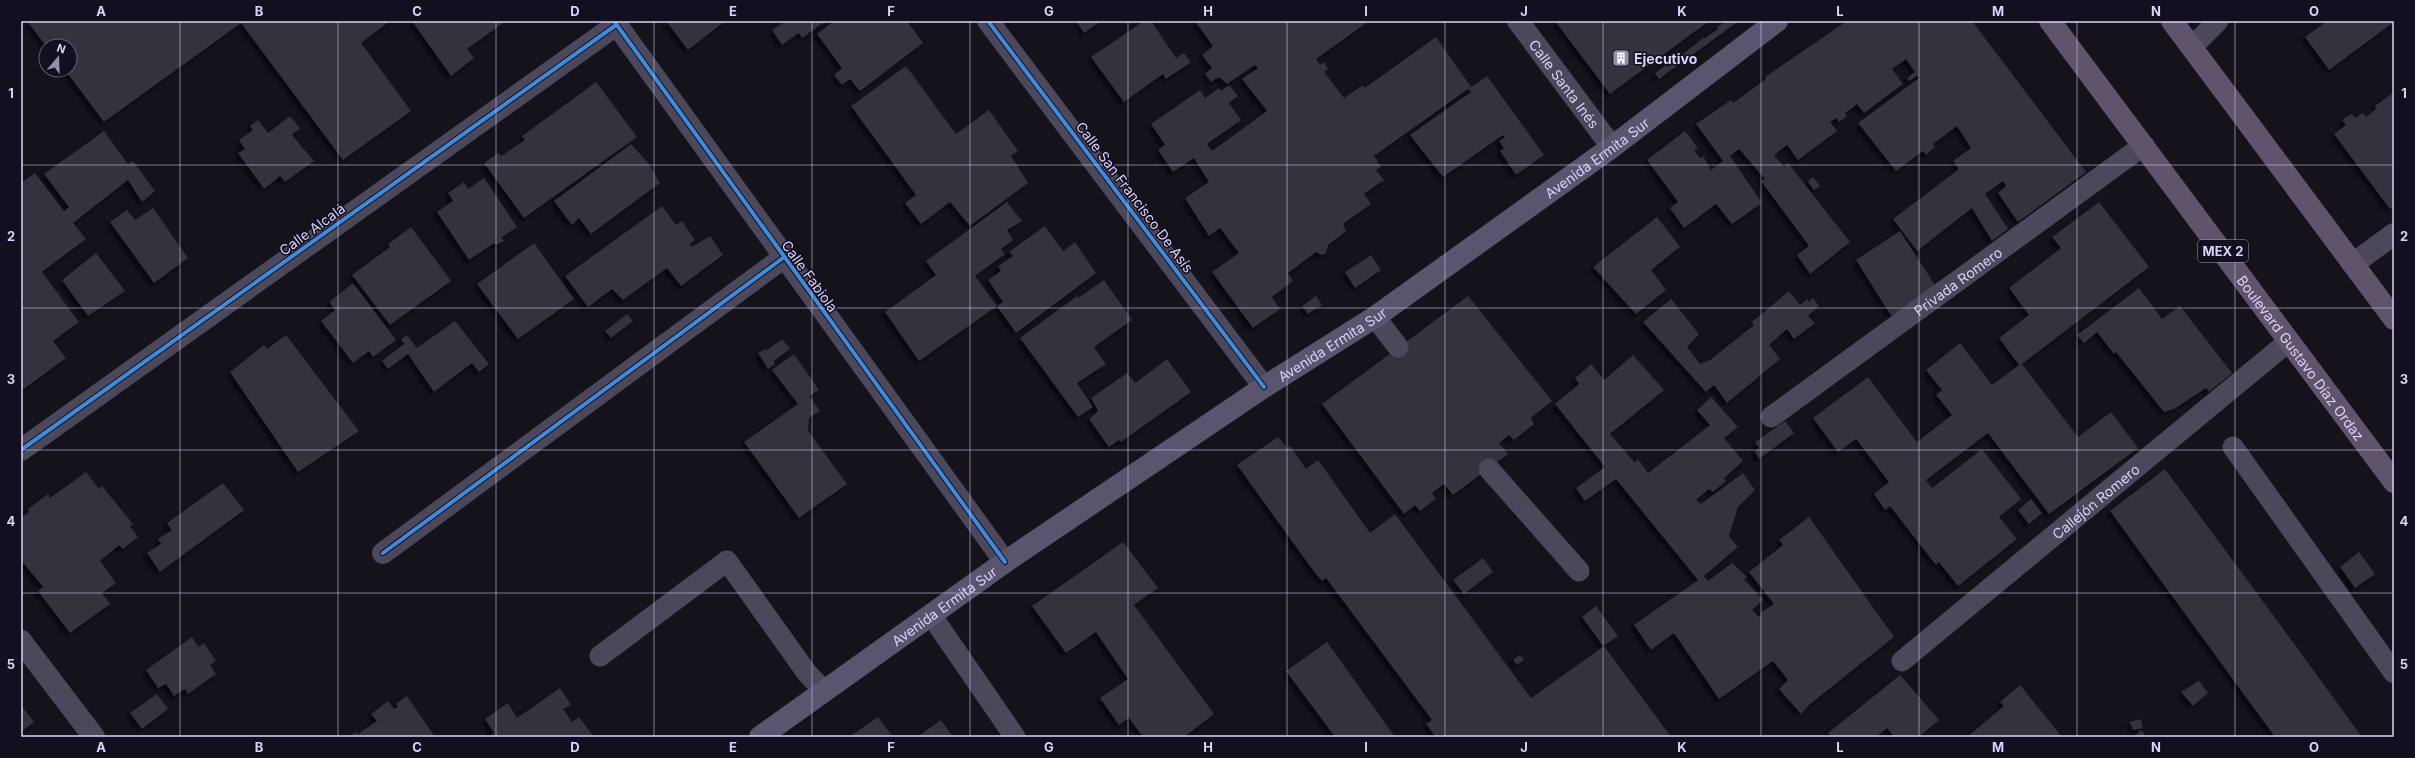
<svg xmlns="http://www.w3.org/2000/svg" width="2415" height="758" font-family="Inter,sans-serif">
<defs>
<filter id="shadow"><feDropShadow dx="-3.5" dy="3.5" stdDeviation="2" flood-color="#0009"/></filter>
</defs>
<rect width="100%" height="100%" fill="#15121c"/>
<path fill="#34303e" filter="url(#shadow)" d="M27,21H390L361,43L411,111L343,160L241,23L104,122L65,70H70V46H46Z
M412,21H506L467,49L474,58L451,76Z
M666,21H725L688,50Z
M786,21H826L802,38L799,33L782,45L772,30Z
M834,21H907L923,43L860,91L850,79L842,85L834,75L842,68L817,34Z
M1076,21H1101L1084,33Z
M1144,21H1151L1176,58L1184,53L1191,62L1166,79L1163,74L1124,102L1091,57Z
M1195,21H1369L1316,59L1320,65L1324,62L1328,69L1324,72L1344,98L1363,85L1364,88L1369,85L1436,37L1471,87L1487,76L1544,155L1516,175L1500,151L1504,148L1499,141L1505,137L1503,135L1443,177L1410,135L1471,92L1468,89L1374,156L1381,167L1376,170L1384,180L1364,194L1371,204L1343,224L1346,231L1328,245L1326,253L1322,255L1316,252L1288,273L1293,281L1272,297L1280,309L1253,328L1212,272L1239,253L1220,228L1209,236L1185,198L1209,182L1194,158L1173,172L1158,150L1165,145L1151,124L1200,90L1205,98L1219,88L1221,91L1229,85L1238,96L1229,103L1241,120L1207,144L1212,151L1267,111L1242,79L1258,68L1255,65L1227,84L1219,77L1211,82L1205,74L1212,68L1202,55L1213,46Z
M1555,21H1709L1610,94Z
M1726,21H1739L1659,79L1655,73L1666,65L1667,67L1703,38L1704,39L1718,29L1717,27Z
M1847,21H1972L2086,172L2018,222L1998,193L2006,186L2003,181L1985,194L2008,229L1992,241L1972,208L1917,251L1893,219L1959,169L1953,161L1971,148L1957,126L1933,144L1935,147L1926,155L1923,151L1896,171L1858,123L1919,78L1917,76L1909,81L1907,78L1915,72L1906,59L1892,69L1903,84L1864,113L1857,104L1845,113L1847,116L1839,122L1836,118L1830,122L1837,131L1798,160L1787,145L1774,155L1784,167L1788,163L1850,242L1810,274L1797,255L1809,246L1761,181L1765,179L1739,149L1730,156L1762,203L1732,224L1716,204L1684,228L1670,208L1678,202L1647,160L1685,131L1698,148L1694,150L1700,158L1703,156L1711,170L1723,161L1696,124L1731,100L1733,103L1766,79L1765,77Z
M2327,21H2394V22L2329,70L2305,37Z
M906,66L956,134L989,110L1018,151L1011,156L1028,183L970,226L950,202L921,224L905,203L916,195L851,106Z
M596,82L637,137L524,218L484,163L498,153L501,156L525,140L522,136Z
M2394,92V206L2390,209L2334,134L2346,125L2342,120L2352,114L2355,118L2363,113L2366,117L2376,109L2375,106Z
M290,116L300,128L292,135L314,161L285,182L280,176L264,189L238,153L245,149L239,140L253,130L250,126L258,120L268,133Z
M104,131L128,164L133,161L155,191L142,202L128,180L73,223L86,239L42,272L79,322L53,341L66,358L21,391V305L24,303L21,299V183L35,173L64,211L69,207L44,174Z
M631,144L649,164L660,183L591,234L579,218L572,225L554,201Z
M1813,177L1820,186L1814,190L1808,182Z
M484,178L517,227L502,237L504,241L496,245L494,243L469,260L437,212L453,201L448,193L464,182L468,189Z
M1007,202L1022,221L1007,230L1013,240L1001,249L1005,254L975,276L997,306L919,361L885,312L936,275L926,261Z
M2099,202L2149,267L2022,364L2078,437L2111,412L2138,448L2049,514L1988,433L1926,480L1932,488L1982,449L2021,499L1999,517L2017,539L1958,586L1939,562L1936,565L1890,506L1885,510L1874,494L1889,482L1856,439L1838,452L1813,418L1868,377L1917,442L1952,415L1936,395L1942,390L1926,370L1960,343L1992,385L2019,365L1999,338L2029,315L2009,288L2061,248L2052,237Z
M662,206L676,225L682,221L695,240L690,244L692,247L710,236L723,255L681,286L667,268L623,300L612,289L588,307L565,276Z
M153,208L188,258L154,283L110,222L127,210L135,220Z
M1657,217L1680,247L1651,270L1666,290L1636,314L1593,267Z
M1045,226L1063,251L1075,242L1096,273L1016,333L997,306L1003,302L988,280L1001,271L998,266L1013,256L1009,252Z
M411,227L451,281L390,325L352,275L390,247L388,244Z
M1900,231L1935,285L1892,317L1856,260Z
M534,243L574,299L518,339L477,284Z
M96,253L125,291L88,316L62,280Z
M1371,255L1381,270L1355,288L1345,272Z
M1104,280L1132,320L1094,347L1106,364L1077,383L1093,407L1078,417L1020,338L1077,296L1078,298Z
M353,283L396,340L373,357L369,351L353,363L321,321L335,310L329,302Z
M2139,288L2162,319L2180,306L2232,373L2209,392L2206,388L2174,409L2164,412L2116,352L2114,354L2097,332L2084,343L2077,335Z
M1789,291L1800,305L1807,299L1809,302L1813,298L1819,306L1808,316L1815,323L1794,339L1787,329L1769,345L1780,359L1727,403L1714,385L1706,392L1643,322L1671,299L1699,334L1687,347L1700,364L1710,360L1754,325L1752,322Z
M1316,296L1322,305L1308,314L1302,306Z
M1468,296L1552,401L1531,418L1534,424L1514,440L1509,435L1499,443L1508,454L1453,495L1444,484L1432,493L1436,499L1420,511L1415,505L1404,514L1322,404Z
M627,314L633,321L611,338L605,331Z
M455,321L489,364L479,372L472,363L434,392L408,354L388,369L382,361L404,344L401,339L407,335L417,348Z
M286,335L359,431L298,472L230,372L264,345L267,349Z
M782,339L790,349L774,361L775,364L768,369L758,353L765,349L767,350Z
M794,354L819,390L809,396L820,411L809,418L808,431L847,484L799,518L744,442L798,404L772,370Z
M1633,355L1664,390L1610,434L1635,463L1638,459L1648,473L1710,425L1697,410L1711,397L1738,427L1724,438L1743,461L1724,478L1726,481L1713,492L1709,489L1696,500L1701,504L1743,473L1755,490L1738,507L1729,536L1738,547L1704,576L1708,581L1732,563L1747,577L1744,579L1763,600L1752,610L1759,617L1761,615L1760,613L1774,604L1749,572L1783,545L1779,540L1809,517L1894,637L1809,705L1801,714L1779,689L1788,680L1773,661L1719,699L1674,633L1651,650L1634,625L1698,580L1616,479L1585,501L1576,488L1605,467L1555,404L1579,384L1575,378L1591,364L1604,380Z
M1167,359L1191,392L1121,442L1119,440L1109,447L1089,419L1098,411L1091,398L1127,373L1135,383Z
M1785,421L1794,433L1759,459L1755,451L1759,448L1755,442Z
M1278,437L1287,448L1290,446L1306,469L1318,460L1370,533L1395,514L1531,698L1604,646L1671,737H1436L1426,724L1432,720L1326,578L1322,581L1315,573L1237,465Z
M2165,469L2265,604L2362,737H2275L2110,511Z
M86,472L99,489L102,486L133,524L130,526L138,537L123,549L119,545L100,561L116,583L102,593L110,604L70,633L38,591L43,587L21,560V518L29,512L28,509L48,494L50,498Z
M223,483L244,510L160,572L147,553L161,544L158,539L172,530L167,523Z
M2031,499L2042,513L2029,524L2018,510Z
M1123,542L1158,588L1134,605L1214,714L1184,737H1143L1129,718L1119,725L1100,698L1128,679L1096,632L1066,653L1032,606Z
M2359,552L2375,574L2355,588L2340,567Z
M1483,558L1493,572L1464,594L1453,580Z
M1596,606L1618,636L1603,646L1582,617Z
M192,637L198,647L204,643L216,661L210,665L216,674L188,694L185,689L174,696L166,684L158,688L146,670Z
M1327,642L1395,737H1335L1286,671Z
M1520,655L1524,660L1517,665L1513,660Z
M1900,675L1939,720L1919,737H1894L1887,728L1876,737H1831L1828,733Z
M2199,681L2208,693L2193,706L2181,692Z
M2020,685L2062,737H1967L2004,706L2000,702Z
M560,688L571,705L563,709L572,722L579,717L594,737H489L494,733L485,719L508,703L517,718Z
M157,694L168,709L142,729L130,713Z
M407,696L435,737H349L356,732L358,734L377,721L371,714L388,701L394,709L398,707L396,704Z
M21,705L34,722L21,732Z
M878,717L893,737H849Z
M2141,719L2143,728L2133,730L2130,722Z
M941,720L953,737H917Z
M2141,730L2147,737H2134Z"/>
<g fill="none" stroke-linecap="round" stroke-linejoin="round">
<g stroke="#4b485b" stroke-width="21">
<path d="M2192,47L2218,21"/>
<path d="M1375,317L1398,347"/>
<path id="s1" d="M1771,417L2144,145"/>
<path d="M2233,447L2394,673"/>
<path d="M1489,469L1579,571"/>
<path d="M931,615L1015,737"/>
<path d="M600,656L727,561L807,673L824,691"/>
<path id="s2" d="M1902,661L2289,341"/>
</g>
<g stroke="#4b485b" stroke-width="22">
<path d="M614,21L1005,562"/>
<path d="M988,21L1264,387"/>
<path id="s3" d="M1518,21L1612,147"/>
<path d="M2353,264L2394,234"/>
<path d="M21,450L616,25"/>
<path d="M383,553L783,258"/>
<path d="M21,641L94,737"/>
</g>
<path stroke="#5a546e" stroke-width="22" id="s4" d="M760,737L1005,562L1264,387L1375,317L1612,147L1777,21"/>
<g stroke="#60536c" stroke-width="22">
<path id="s5" d="M2050,21L2394,482"/>
<path d="M2172,21L2394,319"/>
</g>
<g stroke="#140f1f" stroke-width="6">
<path id="cycleway" d="M614,21L1005,562
M988,21L1264,387
M21,450L616,25
M383,553L783,258"/>
</g>
<use href="#cycleway" stroke="#408adc" stroke-width="4"/>
</g>
<path fill="none" stroke="#dbd1fa" stroke-width="1" stroke-opacity="0.55" d="M180,21V737M338,21V737M496,21V737M654,21V737M812,21V737M970,21V737M1128,21V737M1287,21V737M1445,21V737M1603,21V737M1761,21V737M1919,21V737M2077,21V737M2235,21V737M21,165H2394M21,308H2394M21,450H2394M21,593H2394"/>
<defs>
<g id="building-square" transform="scale(0.9)"><rect x="-9" y="-9" width="18" height="18" rx="4" fill="#968eac" stroke="#140f1f"/><path d="M-4-6H4V6H1V3H-1V6H-4ZM-2.5-4.3h1.7v1.8h-1.7ZM.8-4.3h1.7v1.8H.8ZM-2.5-1h1.7V.8h-1.7ZM.8-1h1.7V.8H.8Z" fill="#fff"/></g>
</defs>
<g fill-rule="evenodd">
<use href="#building-square" x="1621" y="58"/>
</g>
<g text-anchor="middle" dominant-baseline="central" stroke-width="3" stroke-linejoin="round" paint-order="stroke">
<rect fill="#140f1f" stroke="#9f97b8" stroke-width="1" x="2198" y="240" width="50" height="22" rx="3"/>
<g font-size="13" font-weight="bold" fill="#dbd1fa">
<text x="2223" y="251">MEX 2</text>
</g>
<g font-size="14" font-weight="bold" fill="#dbd1fa" stroke="#140f1f" text-anchor="start">
<text x="1634" y="58">Ejecutivo</text>
</g>
<g font-size="14" fill="#dbd1fa" stroke="#140f1f">
<text stroke="none"><textPath href="#s3" startOffset="78">Calle Santa Inés</textPath></text>
<text stroke="none"><textPath href="#s4" startOffset="1018">Avenida Ermita Sur</textPath></text>
<text transform="translate(1135 197) rotate(53)">Calle San Francisco De Asís</text>
<text transform="translate(312 229) rotate(-36)">Calle Alcalá</text>
<text transform="translate(810 276) rotate(54)">Calle Fabiola</text>
<text stroke="none"><textPath href="#s1" startOffset="231">Privada Romero</textPath></text>
<text stroke="none"><textPath href="#s4" startOffset="694">Avenida Ermita Sur</textPath></text>
<text stroke="none"><textPath href="#s5" startOffset="420">Boulevard Gustavo Díaz Ordaz</textPath></text>
<text stroke="none"><textPath href="#s2" startOffset="251">Callejón Romero</textPath></text>
<text stroke="none"><textPath href="#s4" startOffset="226">Avenida Ermita Sur</textPath></text>
</g>
</g>
<rect width="2415" height="758" fill="none" stroke="#140f1f" stroke-width="44"/>
<g transform="translate(58 58) rotate(19)"><circle r="19" fill="#140f1f" stroke="#645d77"/>
<path d="M0-3L7 15L0 10L-7 15Z" fill="#968eac"/>
<text y="-6" font-size="11" font-weight="bold" text-anchor="middle" fill="#dbd1fa">N</text>
</g>
<rect x="22" y="22" width="2371" height="714" fill="none" stroke="#dbd1fa" stroke-width="1.5"/>
<g font-size="13" text-anchor="middle" font-weight="bold" fill="#dbd1fa">
<text x="101" y="16">A</text>
<text x="259" y="16">B</text>
<text x="417" y="16">C</text>
<text x="575" y="16">D</text>
<text x="733" y="16">E</text>
<text x="891" y="16">F</text>
<text x="1049" y="16">G</text>
<text x="1208" y="16">H</text>
<text x="1366" y="16">I</text>
<text x="1524" y="16">J</text>
<text x="1682" y="16">K</text>
<text x="1840" y="16">L</text>
<text x="1998" y="16">M</text>
<text x="2156" y="16">N</text>
<text x="2314" y="16">O</text>
<text x="11" y="98">1</text>
<text x="2404" y="98">1</text>
<text x="11" y="241">2</text>
<text x="2404" y="241">2</text>
<text x="11" y="384">3</text>
<text x="2404" y="384">3</text>
<text x="11" y="526">4</text>
<text x="2404" y="526">4</text>
<text x="11" y="669">5</text>
<text x="2404" y="669">5</text>
<text x="101" y="752">A</text>
<text x="259" y="752">B</text>
<text x="417" y="752">C</text>
<text x="575" y="752">D</text>
<text x="733" y="752">E</text>
<text x="891" y="752">F</text>
<text x="1049" y="752">G</text>
<text x="1208" y="752">H</text>
<text x="1366" y="752">I</text>
<text x="1524" y="752">J</text>
<text x="1682" y="752">K</text>
<text x="1840" y="752">L</text>
<text x="1998" y="752">M</text>
<text x="2156" y="752">N</text>
<text x="2314" y="752">O</text>
</g>
</svg>
